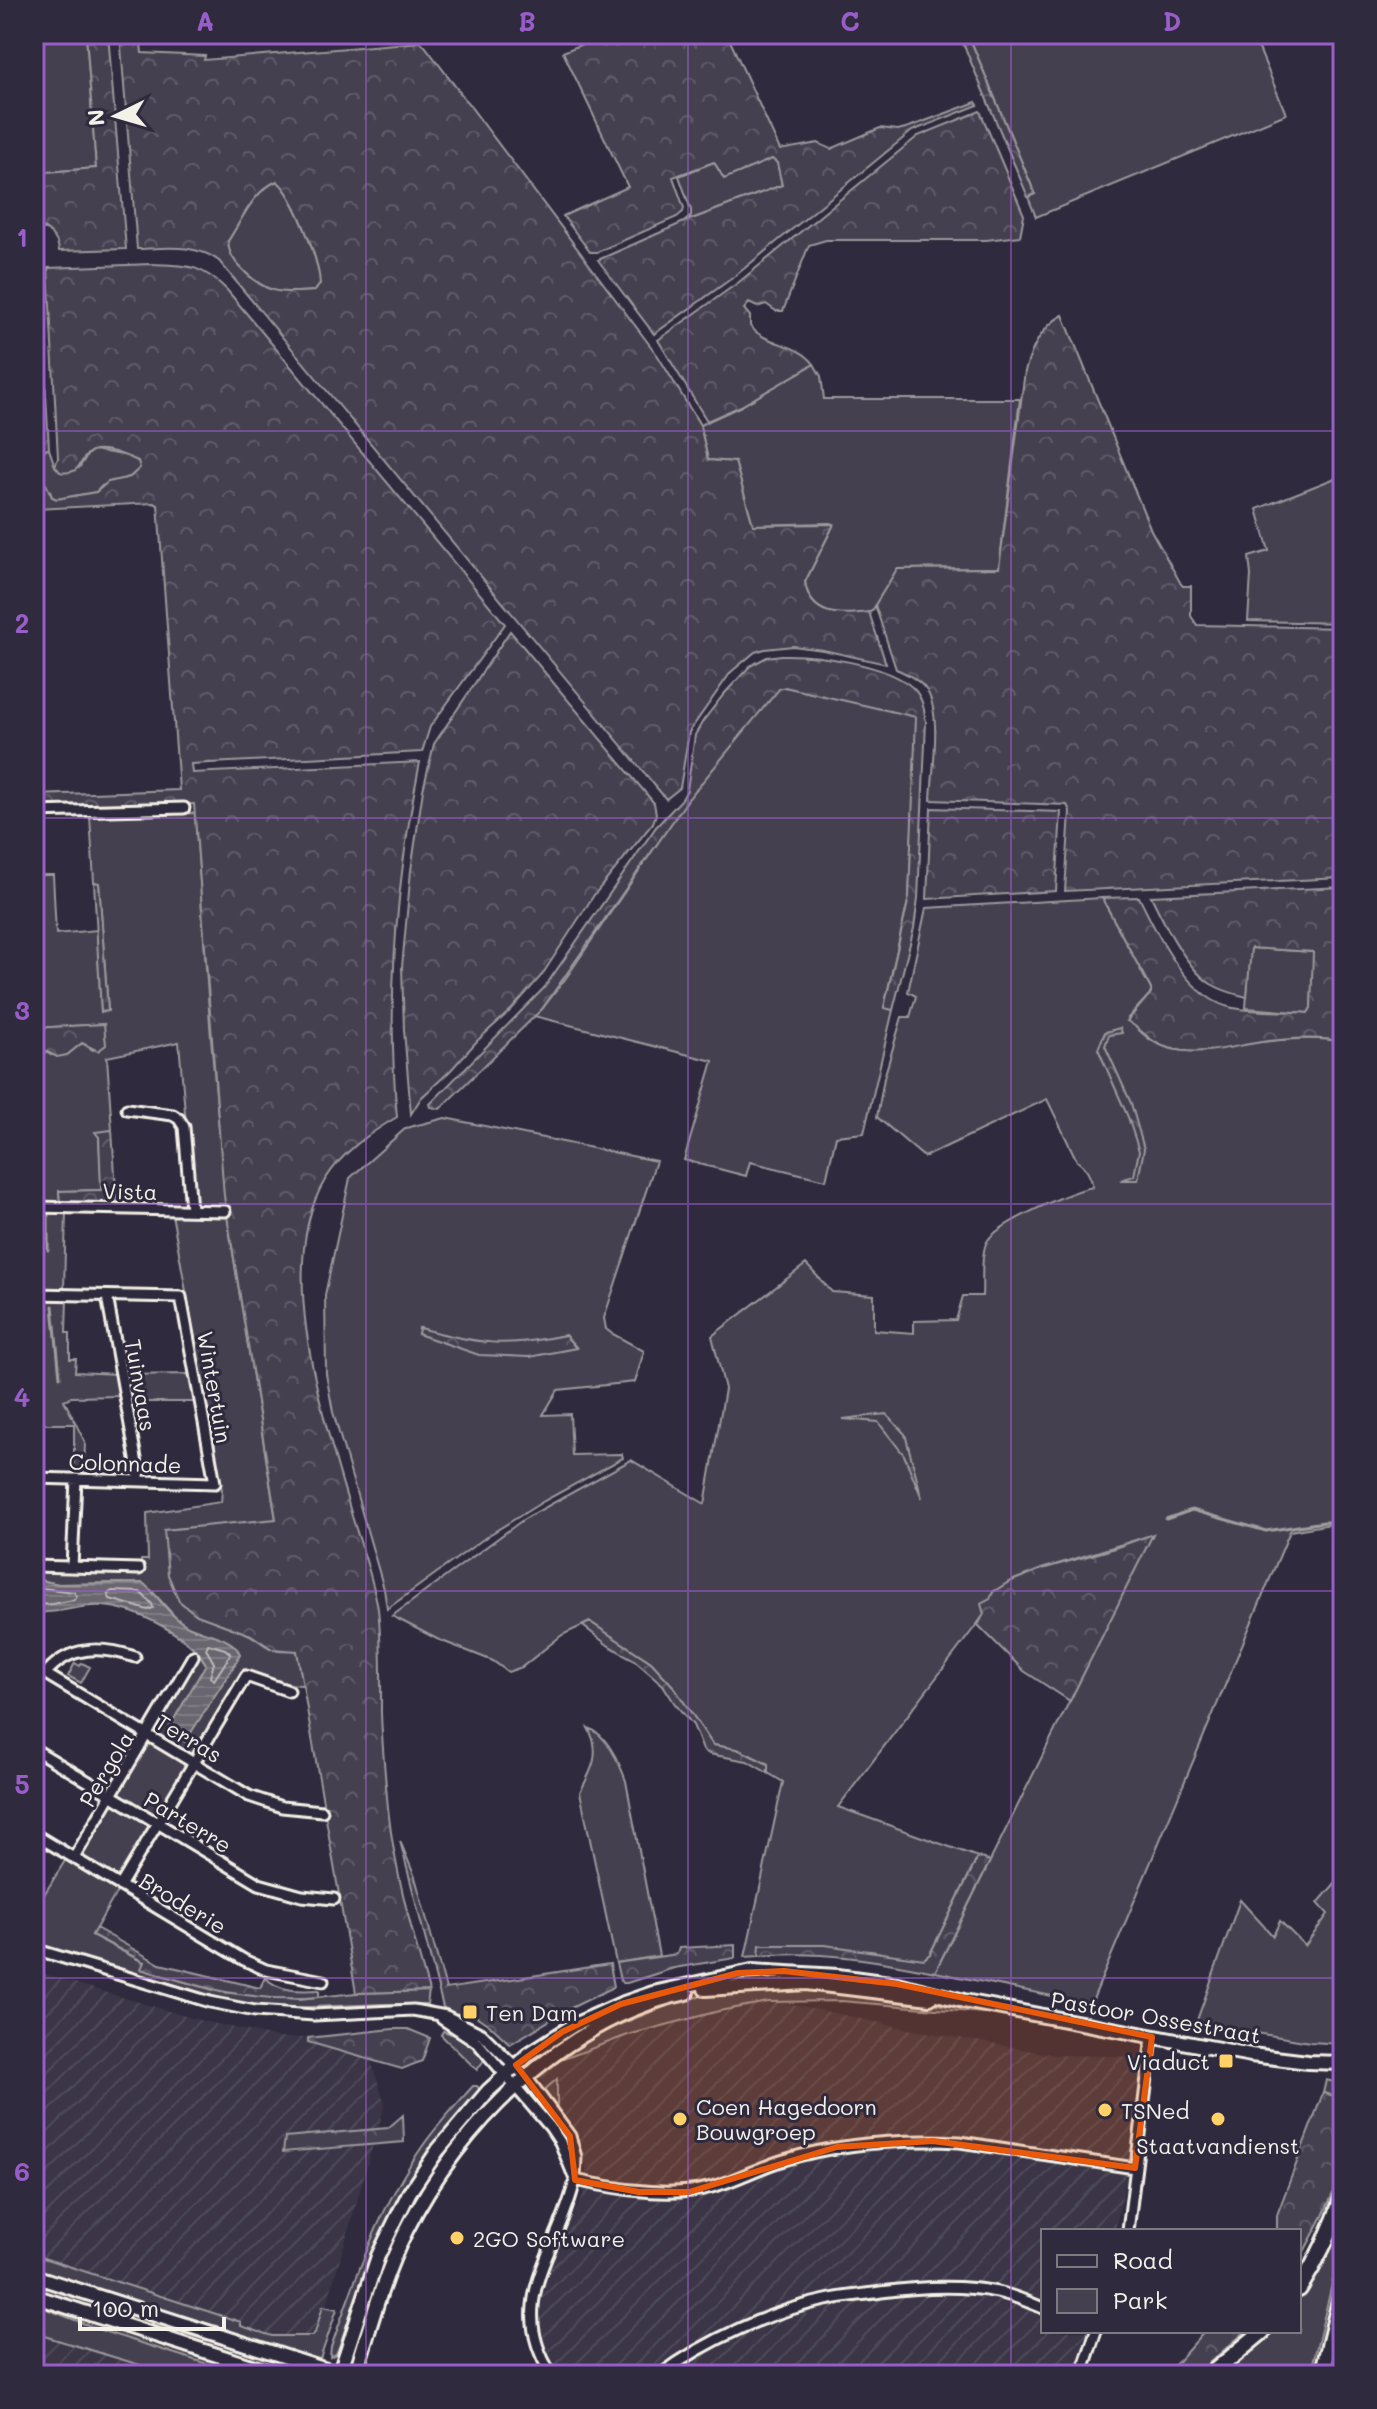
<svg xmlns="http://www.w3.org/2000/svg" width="1377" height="2409" font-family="Mali,sans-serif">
<defs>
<pattern id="industrial-furrows" width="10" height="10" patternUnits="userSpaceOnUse" patternTransform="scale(2)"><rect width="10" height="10" fill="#3b3647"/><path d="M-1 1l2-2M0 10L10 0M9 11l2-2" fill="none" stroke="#4e4a59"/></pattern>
<pattern id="forest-crowns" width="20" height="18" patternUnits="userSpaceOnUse" patternTransform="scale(2)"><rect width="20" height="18" fill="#454050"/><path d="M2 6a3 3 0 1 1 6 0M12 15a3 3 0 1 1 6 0" fill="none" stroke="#605c69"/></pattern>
<pattern id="water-rules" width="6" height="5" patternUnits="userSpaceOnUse" patternTransform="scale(2)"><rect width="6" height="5" fill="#6a6670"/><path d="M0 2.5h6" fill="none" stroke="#807c84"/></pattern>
</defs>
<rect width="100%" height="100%" fill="#2f2a3d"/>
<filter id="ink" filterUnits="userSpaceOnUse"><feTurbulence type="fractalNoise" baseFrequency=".0125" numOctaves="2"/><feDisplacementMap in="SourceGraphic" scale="16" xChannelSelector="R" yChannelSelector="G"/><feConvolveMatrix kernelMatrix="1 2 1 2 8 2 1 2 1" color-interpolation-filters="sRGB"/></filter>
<g filter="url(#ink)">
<path fill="url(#industrial-furrows)" d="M34,1971L199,2020L280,2038L363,2037L385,2104L316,2342L299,2375H34Z
M728,1985L778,2001L908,2029L1055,2055L1152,2057L1115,2231H1043V2331H1094L1083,2375H552L538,2330L536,2306L539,2283L582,2197L587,2170L572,2127L545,2095L541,2079L545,2070L556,2060L609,2027L648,2009Z"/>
<path fill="#454050" stroke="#9c989c" stroke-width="2" fill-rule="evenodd" d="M34,34H86L96,168L34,173Z
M294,34H428L429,38L423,35L407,34L300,40Z
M968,34H1253L1286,114L1036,217L1028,197L1035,194Z
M772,159L777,162L782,185L684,222L691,216V210L679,176L714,162L724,178Z
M277,181C295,195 318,260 321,284L315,291C280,294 266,294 241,268C233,261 228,251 228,241C241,220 253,191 277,181Z
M814,364L821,376L824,399H1020L999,568L898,569L872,611L867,613C838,615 810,617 805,582L834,524L829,523L753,525L735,462L708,460L700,425L741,406Z
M49,449L55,466L79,468L88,454L93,450L129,456L140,463V468L130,477L102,486L96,492L57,499L52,497L50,491L36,486L34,509V451Z
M1343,475V623L1248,621L1251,575L1249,557L1269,551L1257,509Z
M785,687L915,716L917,722L909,897L884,1007L893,1010L864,1133L836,1136L826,1180L750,1162L746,1176L684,1160L713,1061L534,1016L542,1009L566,978L689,797L779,688Z
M195,813L211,1038L226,1207L193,1206L179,1042L107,1057L112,1130L96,1133L99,1137L102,1190L59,1191L60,1203L34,1202V1045L51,1055H67L82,1043L93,1050L104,1024L34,1028V875H53L56,934L97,930L101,1012L108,1011L99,883L94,882L90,816Z
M1102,898L1151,989V993L1128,1018C1137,1028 1144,1037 1156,1043C1190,1060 1226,1046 1261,1042C1286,1039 1318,1036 1343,1042V1522L1290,1531L1091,2004L935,1972L1152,1535L1042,1569L1009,1582L838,1807L978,1857L930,1954L924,1959L919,1960L871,1951L761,1945L759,1956L745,1957L783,1782L768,1773V1764L740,1750L713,1745L673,1686L651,1662L590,1622L562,1635L522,1667L508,1672L493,1661L437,1639L392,1616L524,1519L631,1460L705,1504L725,1389L712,1336L806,1264L832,1292L874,1295V1330L914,1333V1321L956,1320L963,1296H982C983,1283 980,1251 988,1240C1000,1223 1071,1191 1093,1187C1091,1176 1086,1167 1077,1161L1047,1099L924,1157L877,1117L884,1078L902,1017H910L916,996L908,992L926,908Z
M1250,948L1314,952L1311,1008L1308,1013L1246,1008Z
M445,1118L656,1161L604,1318L606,1329L611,1333L644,1351L635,1382L558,1390L543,1415L570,1414L572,1455L622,1454L623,1458L544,1501L489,1535L387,1609L384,1589L333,1412L326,1374L325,1295L350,1178L406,1128ZM420,1328C453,1337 486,1348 521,1344C535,1342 550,1338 565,1335L576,1347L529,1357L418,1334Z
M41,1211L66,1212L64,1289L39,1288Z
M172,1214L227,1216L276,1520L165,1530C171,1609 175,1606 246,1633C256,1637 263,1646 273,1649C280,1651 290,1650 297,1650L303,1685C280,1686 264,1671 245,1672L197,1750L190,1754L159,1735L157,1726L200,1655L206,1664L200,1678L185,1741L240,1654L229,1642L187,1626L176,1618L151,1590L122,1583L58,1584L34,1579V1571L141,1573V1560H148L147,1513L221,1502L222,1490Z
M40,1298H67L66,1333H70V1359H76L75,1372L117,1374L120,1396L71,1397L64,1400L85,1442L84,1474H74V1424H34V1397L38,1396Z
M192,1374L197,1402H129L124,1375Z
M75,1663L80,1666L82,1663L90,1667L81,1683L68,1676Z
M588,1728C606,1733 620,1764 626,1781L659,1956L616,1963L580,1792C592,1770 602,1752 588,1728Z
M150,1742L187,1764L161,1810L157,1814L151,1815L121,1797L119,1789L146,1745Z
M111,1804C124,1804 138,1816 148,1823L149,1827L122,1877L116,1878C103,1871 84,1865 83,1850Z
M66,1859L118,1890L92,1935L145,1963L141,1969L220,1992L299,1999L356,1993L429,1991L427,2004H383L287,2008L243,2005L34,1943V1911Z
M1343,1874V2044L1310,2042L1196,2023L1240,1900L1273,1936L1280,1921L1305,1946L1328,1914L1318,1903Z
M793,1985L869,1991L984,2013L841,2001L768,2002L719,2011L628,2035L558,2061L608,2029L674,2003L727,1989Z
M443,2031L469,2040L487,2056L477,2070L441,2035Z
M557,2079V2111L542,2092Z
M1326,2080L1343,2084V2098L1323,2093Z
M473,2086H477L482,2092C450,2133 412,2174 387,2221C367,2261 354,2305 339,2347L336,2354L330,2357L331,2347C356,2277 379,2208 422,2147C437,2125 456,2105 473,2086Z
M1343,2213V2239L1310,2375H1219L1271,2331H1299V2298L1311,2281Z
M34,2255L241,2322V2326L272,2336H311L315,2333L323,2306L337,2309L319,2362L34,2271Z
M34,2281L215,2338L237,2349L34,2291Z
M34,2304L103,2331L242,2375H173L34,2333Z"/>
<path fill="url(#forest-crowns)" stroke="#9c989c" stroke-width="2" fill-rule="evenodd" d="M86,34H108L126,249L59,251C58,237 47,228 34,225V173L96,168Z
M120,34H140L142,53L205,56L204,60L420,42L425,46L658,356L700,425L708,460L735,462L753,525L834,524L805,582C810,617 840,616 869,612L886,664L823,650L793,646L765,649L755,652L731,672L689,732L680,788L666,799L219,261C196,243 165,248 137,249ZM277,181C295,195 319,260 320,284L315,291C280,294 265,294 241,268C234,261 228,251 228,241C242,220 253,191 277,181Z
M606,34H727L780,150L818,143L831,149L880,128L898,130L909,127L976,102L978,105L912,131L735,276L654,334L598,260L684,222L782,185L777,163L772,159L724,179L714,162L673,177L684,208L683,212L677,217L597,252H590L563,216L628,187L563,52Z
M959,34H968L1035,194L1028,197Z
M980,111L1024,215L1020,236L986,240H826L809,245L783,311H776L766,304L757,307L749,303L744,309L750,316V326C766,346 798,342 814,364L741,406L707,421L658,340L739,282L918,136Z
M152,264C187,265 201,264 227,290L505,624L430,727L422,752L191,764L192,773L420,762C396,880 386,996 397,1117C370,1133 342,1152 325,1180C272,1268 326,1425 352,1516C361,1546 373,1577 378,1609C382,1643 381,1678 381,1712C382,1744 385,1776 388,1808C394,1869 412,1932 429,1991L356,1993L297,1651L272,1649L251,1635L197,1615L179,1601L168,1575L164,1530L276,1519L224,1196L194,804L34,808V795L179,790L158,505L154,503L36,509V486L38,483L46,484L52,497L57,499L96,492L108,482L130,477L140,468L138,461C127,456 104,446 92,451C78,458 83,476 60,472L55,466L58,458L48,268Z
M34,268H39L49,449L34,451Z
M1063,315L1151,530L1181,584L1183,586H1191V616L1197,625L1343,628L1342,878L1065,891L1070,811L1067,805L931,800C932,771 942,716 927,691C920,680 908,674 896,669L875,605L897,569L999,568L1025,371C1032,348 1041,327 1063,315Z
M510,631L654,803L656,814L653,823L594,895L542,975L512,1009L478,1040L450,1071L421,1098L411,1114L404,1030L402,967L411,870L423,790L434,744Z
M781,655C815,654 888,664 913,688C923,698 924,709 926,722L918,898L914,928L893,1010L884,1008L909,897L916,717L785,687L779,689L689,798L542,1009L440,1109L431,1107L430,1104L544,988L656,827L682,799L687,790L695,735L703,721L724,694L750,666L767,657Z
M931,808L1061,812L1056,891L927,899Z
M94,882L99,883L108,1011L101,1012Z
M1343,887V1042C1317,1036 1282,1039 1255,1043C1227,1048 1198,1056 1169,1048C1150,1043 1143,1030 1127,1021L1151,993V989L1102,898L1139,897C1157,934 1188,1000 1233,1008C1256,1012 1284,1011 1308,1013L1311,1008L1313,952L1251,948L1247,997C1234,994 1223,991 1211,984C1186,968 1164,923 1151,896Z
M104,1024L106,1045L98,1051L82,1043L67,1055L57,1057L34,1045V1028Z
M1120,1028L1122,1033L1109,1035L1105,1046L1131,1103L1144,1149L1138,1180H1121L1134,1176L1139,1151L1128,1117L1098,1049L1105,1032Z
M112,1130L117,1204L60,1203L59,1191L101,1190L99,1137L95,1132Z
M419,1328C479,1344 504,1348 565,1335L576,1348L529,1357L479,1355L418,1334Z
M886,1414L905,1434L922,1498L904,1455L878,1422L843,1419Z
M1153,1534L1070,1701L1024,1671L978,1625L984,1614L981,1604L990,1599L993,1592L1009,1582L1042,1569L1109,1550Z
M590,1622L651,1662L673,1686L713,1745L737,1749L768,1764V1773L747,1761L709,1754L703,1750L693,1725L675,1704L663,1685L633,1659L609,1646L583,1626Z
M400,1841L415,1877L446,1989L610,1964L614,1987L569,2009L510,2044L492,2027L470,2012L454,2014L443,2007Z
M978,1857L990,1861L935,1972C876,1960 819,1950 759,1956L760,1945H825L924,1959L930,1954Z
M96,1928L160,1964L260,1988L265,1977C278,1992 300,1991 319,1990V1997C251,2003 204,1988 141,1969L144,1962L92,1935Z
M735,1945V1958L674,1968L627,1983H623L620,1980L616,1963L677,1954L679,1948Z
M393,2029H408L430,2038L422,2061L402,2069L308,2042V2038Z
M1323,2093L1343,2098V2171L1323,2216L1299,2261V2231H1277V2215Z
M403,2115L404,2142L283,2152L285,2137L388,2128Z
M1205,2331H1246L1195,2375H1166Z"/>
<path fill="url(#water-rules)" stroke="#a19ea0" stroke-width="2" d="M34,1579L59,1584L143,1583C160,1597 170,1618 190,1627C205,1634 234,1637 240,1654L237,1661L185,1742L169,1733L170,1726L206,1664C191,1636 135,1608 103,1606C80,1604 57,1615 34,1612Z"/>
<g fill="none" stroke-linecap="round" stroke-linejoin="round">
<path stroke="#bdb9b8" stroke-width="2" d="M34,1587L74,1592L77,1596L74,1600L52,1604L34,1605
M112,1591L140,1592L152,1604L153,1608L148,1610L110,1599L108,1594Z
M208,1644L225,1649L231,1654L214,1680L210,1677L214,1663L206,1649Z"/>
<path stroke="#a19ea0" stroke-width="3" d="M48,1250V1215
M53,1306L60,1377
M1166,1519L1192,1510L1266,1531L1324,1522H1343"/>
<g stroke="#f4f1e8" stroke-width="15">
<path id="minor" d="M34,812L184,808
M127,1109L173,1115L179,1119L184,1127L191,1209
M34,1207L225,1211
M34,1294L181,1297L215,1483L34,1478
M107,1296L140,1481
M34,1566L139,1569
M72,1567L76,1479
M34,1667L249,1796L282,1807L322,1811
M46,1673C70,1645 102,1646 135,1657
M34,1749L259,1884L302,1896L334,1899
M34,1834L244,1960L266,1970L323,1981
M74,1858L193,1656
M120,1886L246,1676L289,1691
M34,1949L210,2002L255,2011L314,2015L413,2010L446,2016L482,2034L527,2078L570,2136L576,2157L575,2180
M442,2019L477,2042L550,2127L560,2142L574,2177
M1128,2231L1152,2037
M552,2375C503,2301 560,2250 575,2180C613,2188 651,2195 691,2191C723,2188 753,2169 784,2160C841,2143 900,2139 960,2142L1135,2168
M660,2375C705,2341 771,2311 826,2300C844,2296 863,2295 881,2292C918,2287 960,2284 997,2292C1013,2295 1028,2302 1043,2308
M1084,2375L1085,2364L1096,2331"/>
</g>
<g stroke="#f4f1e8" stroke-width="18">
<path id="major" d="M705,1989L806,1983L930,1998
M34,2276L342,2375
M34,2296L279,2375
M339,2375L378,2256L409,2193L438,2150L488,2091L530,2053L574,2025L621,2004L653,1993L752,1971L838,1976L897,1984L964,2001L1251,2055L1308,2062L1343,2063
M355,2375C370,2327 383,2276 406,2231C459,2124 567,2018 687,1993"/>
</g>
<g stroke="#f4f1e8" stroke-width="20">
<path id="highway" d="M1299,2289C1318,2259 1332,2230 1343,2196
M1210,2375L1263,2331
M1322,2375L1343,2288
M1339,2375L1343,2359"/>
</g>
<use href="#minor" stroke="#2f2a3d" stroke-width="9"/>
<use href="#major" stroke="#2f2a3d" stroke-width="12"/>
<use href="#highway" stroke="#2f2a3d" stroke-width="14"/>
</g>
</g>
<path fill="#e8590c" fill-opacity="0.2" stroke="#e8590c" stroke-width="6" stroke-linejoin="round" d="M784,1971L897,1984L1152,2037L1135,2168L933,2141L837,2147L689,2192H639L575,2180L570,2136L516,2065L562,2032L621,2004L738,1973Z"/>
<path fill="none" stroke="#995dc9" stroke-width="2" stroke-opacity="0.55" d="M366,34V2375M688,34V2375M1011,34V2375M34,431H1343M34,818H1343M34,1204H1343M34,1591H1343M34,1978H1343"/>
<g fill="#ffd166" stroke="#2f2a3d" stroke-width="3">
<rect x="462" y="2004" width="16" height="16" rx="4"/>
<rect x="1218" y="2053" width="16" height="16" rx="4"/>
<circle cx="1105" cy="2110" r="8"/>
<circle cx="680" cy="2119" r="8"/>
<circle cx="1218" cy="2119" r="8"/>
<circle cx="457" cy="2238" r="8"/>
</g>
<g text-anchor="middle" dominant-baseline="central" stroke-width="6" stroke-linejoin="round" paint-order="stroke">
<g font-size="22" fill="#f4f1e8" stroke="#2f2a3d">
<text transform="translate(130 1191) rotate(1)">Vista</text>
<text transform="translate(141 1385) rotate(80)">Tuinvaas</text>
<text transform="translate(215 1387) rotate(80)">Wintertuin</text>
<text transform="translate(125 1463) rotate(2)">Colonnade</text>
<text transform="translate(189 1738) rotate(31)">Terras</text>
<text transform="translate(106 1769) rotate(-59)">Pergola</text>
<text transform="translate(188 1822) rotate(31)">Parterre</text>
<text transform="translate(183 1903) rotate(31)">Broderie</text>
<text transform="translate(1156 2017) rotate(10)">Pastoor Ossestraat</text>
</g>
<g font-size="22" fill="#f4f1e8" stroke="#2f2a3d" text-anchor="start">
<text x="486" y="2012">Ten Dam</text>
<text x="1210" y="2061" text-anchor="end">Viaduct</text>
<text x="696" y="2106">Coen Hagedoorn<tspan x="696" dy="25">Bouwgroep</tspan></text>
<text x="1121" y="2110">TSNed</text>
<text x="1218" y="2145" text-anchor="middle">Staatvandienst</text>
<text x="473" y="2238">2GO Software</text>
</g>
</g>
<rect width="1377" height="2409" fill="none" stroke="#2f2a3d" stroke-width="88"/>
<rect x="1041" y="2229" width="260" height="104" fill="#2f2a3d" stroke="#7e7a81" stroke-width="2"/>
<rect x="1057" y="2255" width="40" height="12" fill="#2f2a3d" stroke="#7e7a81" stroke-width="2"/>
<text x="1113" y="2269" font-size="24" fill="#f4f1e8">Road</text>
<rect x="1057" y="2289" width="40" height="24" fill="#454050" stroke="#7e7a81" stroke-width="2"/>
<text x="1113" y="2309" font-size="24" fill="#f4f1e8">Park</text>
<g transform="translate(116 116) rotate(265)" stroke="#2f2a3d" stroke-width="6" paint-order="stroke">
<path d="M0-6L14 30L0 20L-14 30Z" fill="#f4f1e8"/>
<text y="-12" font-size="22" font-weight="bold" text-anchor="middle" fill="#f4f1e8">N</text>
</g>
<path d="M80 2317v12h144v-12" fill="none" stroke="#f4f1e8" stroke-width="4"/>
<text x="92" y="2317" font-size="24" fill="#f4f1e8" stroke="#2f2a3d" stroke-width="6" paint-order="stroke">100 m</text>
<rect x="44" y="44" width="1289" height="2321" fill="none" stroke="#995dc9" stroke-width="3"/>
<g font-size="26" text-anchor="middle" font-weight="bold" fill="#995dc9">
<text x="205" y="31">A</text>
<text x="527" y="31">B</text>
<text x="850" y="31">C</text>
<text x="1172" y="31">D</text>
<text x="22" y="247">1</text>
<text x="22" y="633">2</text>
<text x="22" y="1020">3</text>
<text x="22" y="1407">4</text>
<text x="22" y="1794">5</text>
<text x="22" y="2181">6</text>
</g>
</svg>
